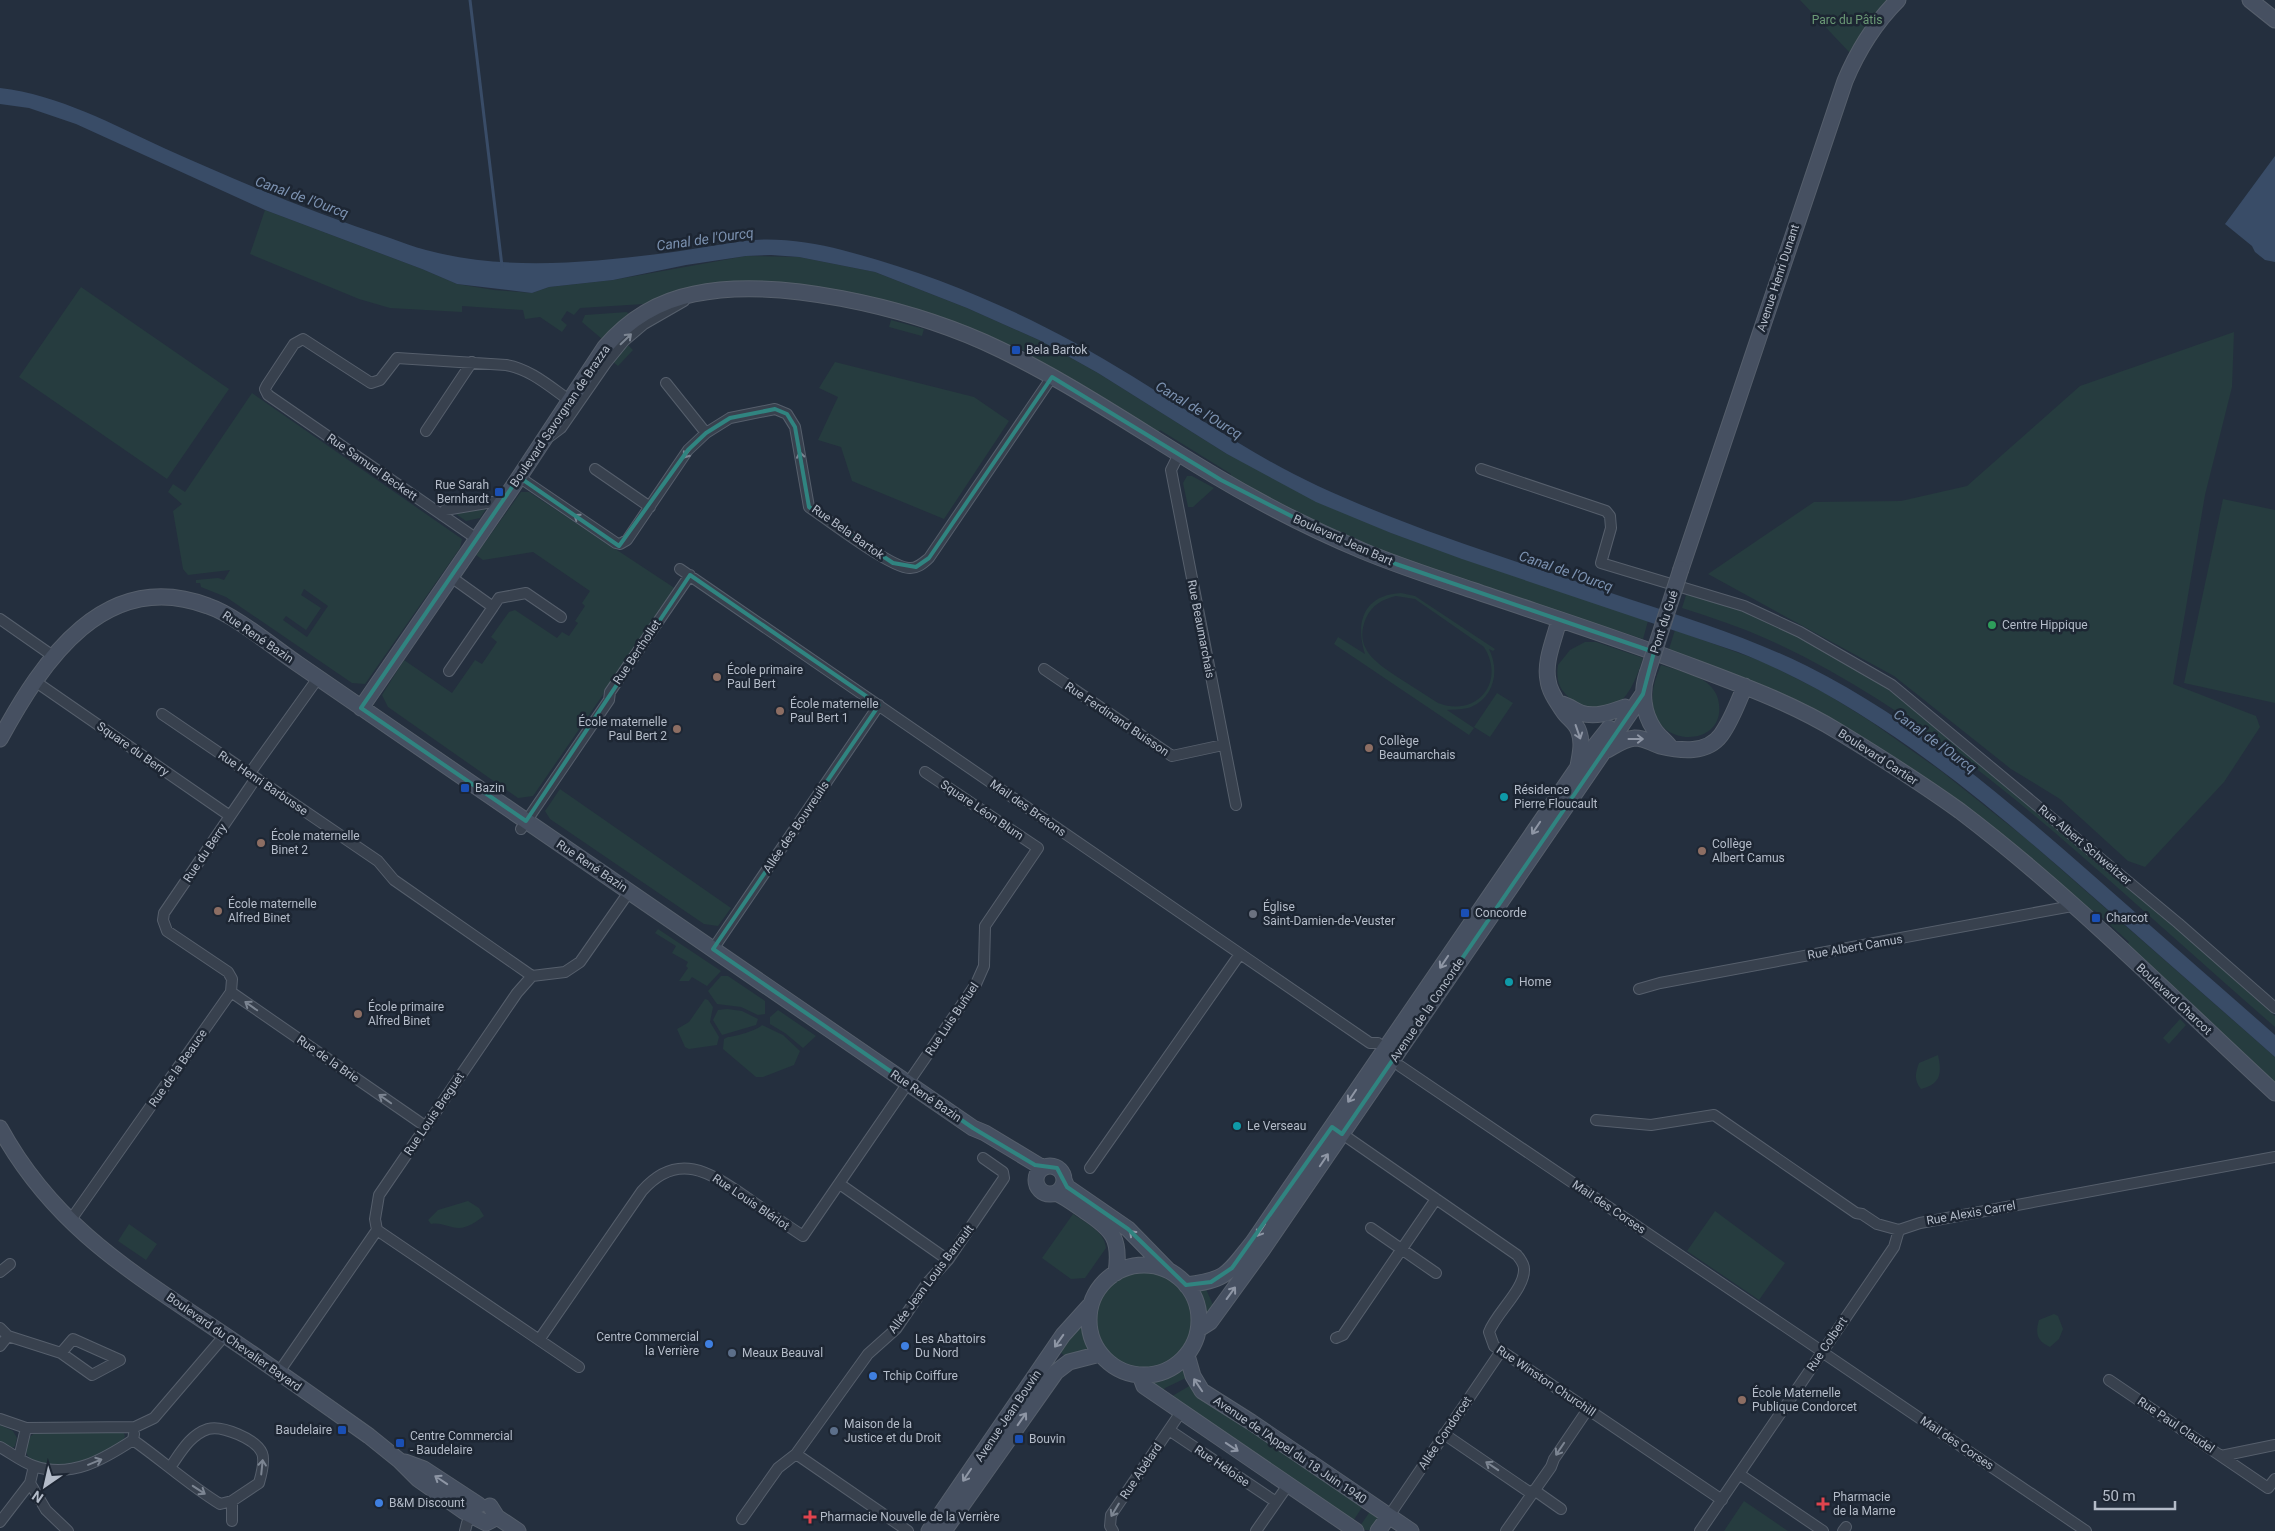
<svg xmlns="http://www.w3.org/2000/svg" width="2275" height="1531" font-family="Roboto,sans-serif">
<rect width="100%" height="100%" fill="#242f3e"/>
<path fill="#263c3f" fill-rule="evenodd" d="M1800,0H1890L1872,18L1850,53Z
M265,210L422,269L457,284L494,290L532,293L549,287L613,280L746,256L799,257L875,272L967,308L1039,340L1098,373L1227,454L1391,533L1648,621L1643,639C1529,602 1412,569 1303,518C1278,506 1254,490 1230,477L1231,474L1160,430L1157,435L1081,388L1082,385L1026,353L1027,352L1014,347L1013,350L857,297L673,292L644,304L580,308L574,315L567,311L561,320L567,325L562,332L540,317L525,319L523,310L462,306V312L390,308L359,299L250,254Z
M81,287L229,389L167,479L19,377Z
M627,312L629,315L602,339L582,322L585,315Z
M891,320L924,329L922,336L889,327Z
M2234,332L2232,387L2205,495L2173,684L2256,716L2260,727L2224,782L2145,867L2128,861L2060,799L2011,769L1894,676L1708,574L1814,502L1901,501L1967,486L2080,386Z
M628,345L633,350L618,366L613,362Z
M835,362L974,397L1009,421L944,519L852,481L841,447L818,440L838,397L819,388Z
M252,393L462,539L460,548L365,684L352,683L226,597L201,587L200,583H196V580L218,578L224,580L230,570L188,575L183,569L173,511L182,504L168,492L173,484L185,492ZM304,589L328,606L307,637L283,620L286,616L306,630L321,608L301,595Z
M1187,476H1192L1214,488L1193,507H1188L1183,483Z
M521,492H529L676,589L533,796L518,798L388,707L382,695L404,660L452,693L475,660L482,664L497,642L491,637L509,612L515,610L557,638L562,632L569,636L578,623L575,621L585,606L582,603L590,591L533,552L483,560L476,555Z
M2223,499L2275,510V703L2184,683Z
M488,506L480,518L466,521L453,512Z
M1687,592C1735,607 1783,624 1827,649C1896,689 1955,743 2017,793C2105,865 2190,940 2275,1016V1027C2222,981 2170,934 2117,887C2010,792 1899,699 1767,639C1740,627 1711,617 1682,608Z
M1401,593L1415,596L1495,649L1493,651L1489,649C1500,671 1494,697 1471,707C1463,710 1455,709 1447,710L1474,728L1469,735L1334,644L1338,637L1365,654C1355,623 1363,595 1401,593ZM1396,596L1415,599L1484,647C1506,682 1477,718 1438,703C1425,695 1412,686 1399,678C1377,663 1353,649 1366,618C1372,605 1383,599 1396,596Z
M1675,630L1764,662L1825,693L1870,721L1941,771L2029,841L2275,1057V1085L2126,946L2129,942L2094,910L2091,914L2059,884L1754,683L1669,649Z
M1585,642H1596L1643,658C1637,676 1631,695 1614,707C1597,718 1566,702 1559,684C1557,678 1557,671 1558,665L1570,650Z
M1661,665C1674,669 1689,673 1701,679C1709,683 1716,691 1718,699C1731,751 1644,751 1653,691C1654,682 1658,673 1661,665Z
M1497,693L1513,703L1490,737L1474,727Z
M560,789L731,908L718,926L704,924L550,819L545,811Z
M658,929L721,971L707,986L692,977L689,981H679L688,968L686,966L688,962L672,953L676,946L655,933Z
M721,976H728L765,1001V1014L758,1015L741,1007L717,1004L708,991Z
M705,999L708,1000L713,1007L710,1022L719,1037L717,1045L689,1049L685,1047L677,1029L689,1022Z
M727,1009L742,1011L758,1019L756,1025L722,1035L713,1020L718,1010Z
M778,1010L816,1036L803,1048L785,1033L770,1024V1017Z
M2180,1019L2186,1025L2169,1044L2163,1038Z
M762,1025L783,1035L800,1051L794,1065L763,1077H756L723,1049L724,1039L728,1037C734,1037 758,1030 762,1025Z
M1938,1055C1942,1073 1941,1084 1921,1089C1914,1080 1915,1074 1919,1063Z
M468,1201L479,1208L484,1216C477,1221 468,1228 459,1228C449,1228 442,1222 431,1224L428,1220L438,1210Z
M1715,1211L1785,1263L1759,1300L1687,1251Z
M1073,1214C1086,1223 1105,1232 1106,1248L1085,1278L1071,1279L1042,1258Z
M129,1224L157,1244L146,1260L118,1241Z
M1096 1320a48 48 0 1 1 96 0a48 48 0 1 1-96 0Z
M1206,1289L1213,1305L1209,1313L1205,1311L1200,1291Z
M2054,1314L2058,1316L2063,1329L2059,1339L2050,1347C2037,1341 2035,1334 2039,1320Z
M1081,1323L1083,1324L1091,1349L1067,1358L1059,1351Z
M1183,1369L1188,1377L1165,1388L1161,1393L1151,1382Z
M1191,1385L1363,1506L1353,1521L1169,1398Z
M0,1425L13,1431L17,1438L15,1446L11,1449L0,1445Z
M39,1431H123L125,1436C121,1450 88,1464 74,1466C65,1467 52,1466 43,1464C22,1460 18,1440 39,1431Z
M1744,1501L1788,1531H1724Z
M1371,1510L1376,1514L1378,1519L1370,1530H1365L1360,1526Z"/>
<path fill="#394c67" d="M0,88C59,95 112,124 166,149C240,182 313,213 390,238C402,242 414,247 426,250C504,271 587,263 666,253C695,249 725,243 754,240C782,238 815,243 842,250C946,277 1042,320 1132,376C1194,414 1253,456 1318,486C1418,532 1525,564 1629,599C1690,619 1750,638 1807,666C1913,719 2005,798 2094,876C2154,929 2215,982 2275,1035V1057C2214,1003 2152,949 2091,895C1984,801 1872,705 1738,652L1462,559L1391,533L1316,502L1227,454L1098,373L1039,340L967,308L875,272L799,257L771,255L746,256L686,265L613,280L549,287L532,293L457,284L422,269L265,210L76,124L29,108L0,104Z
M2275,156V262L2265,260L2255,252L2252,246L2225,224Z"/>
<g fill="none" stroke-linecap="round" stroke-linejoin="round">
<path stroke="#394c67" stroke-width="3" d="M470,0L502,266"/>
<g stroke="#565f6c" stroke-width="12">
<path id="street" d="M666,383L706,433
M426,431L472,362
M549,437L561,428L606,363L624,341L644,324L684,301
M1179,454L1171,470L1236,805
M595,469L650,507
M1481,469L1606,511L1610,516L1611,528L1601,563L1744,606L1800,632L1892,685L2178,923L2275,1008
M519,477L616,543L620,544L627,540L688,450L706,433L730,418L775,409L787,414L795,427L809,507C828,520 891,568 909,568C917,569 923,563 929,558L1052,377
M442,515L445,510L493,502L499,506
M477,539L268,395L265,389L267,385L294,344L303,339L371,383L380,380L397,358L506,365C530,369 549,386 569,400
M680,569L1370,1043H1378
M451,577L493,607L499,598L526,593L561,617
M0,619L53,656
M1044,669L1172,756L1223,745
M449,671L493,607
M36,682L230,816
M162,714L378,861L394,880L532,976
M250,773L318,678
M521,829L609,700L610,692L690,575
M713,949L879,705
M1639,989L1660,983L2072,906
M231,992L425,1126
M1400,1066L1817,1348
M1596,1120L1651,1125L1714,1115L1856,1213L1862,1214L1877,1224L1899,1230L1920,1223L2275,1157
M1338,1131L1517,1255C1520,1259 1524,1263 1524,1269C1525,1289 1496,1313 1489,1332L1494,1346L1722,1500
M1090,1168L1240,954
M844,1187L948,1260
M70,1221L231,992L232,979L228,972L167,931L163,920L164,913L256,778
M1371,1228L1436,1273
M377,1230L579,1367
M0,1272L10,1264
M0,1328L8,1336L61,1353L92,1375L120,1360L73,1339L61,1353
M1336,1338L1343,1335L1436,1199
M539,1340L642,1191C679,1149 712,1174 749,1199C767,1212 785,1224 803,1236L976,984L984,966L985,926L1038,848L925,772
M0,1346L8,1336
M1828,1356L2086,1531
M279,1372L377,1230L375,1219L379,1195L517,993L532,976L565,972L580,962L629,892
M2109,1380L2268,1488L2275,1479
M0,1419L26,1428L135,1427L154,1418L225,1335
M1169,1430L1276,1502
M1444,1434L1532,1494
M133,1440C163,1461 189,1485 220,1504L232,1501L259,1483C261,1476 265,1460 262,1453C256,1439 222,1425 208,1429C190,1435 181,1452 171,1466
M0,1447C11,1453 22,1462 34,1466C71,1479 104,1459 133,1440L134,1434
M796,1454L908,1531
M2221,1456L2275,1445
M19,1458L26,1428
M34,1466L30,1483L46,1510L68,1531
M1739,1474L1823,1531
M1534,1490L1561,1509
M1389,1516L1501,1351
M742,1519L778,1468L796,1454L868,1354L896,1329L928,1282L948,1260L1004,1178L1003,1172L983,1158
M232,1521V1501
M0,1522L30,1483
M465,1531L467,1523L473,1516
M1113,1531L1110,1526L1111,1515L1181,1412
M1256,1531L1288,1485
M1506,1531L1551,1467L1554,1459L1588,1409
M1700,1531L1894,1247L1899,1230
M1843,1531L1846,1527"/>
</g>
<g stroke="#565f6c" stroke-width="17">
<path id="secondary" d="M2250,0L2275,20
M1681,569L1845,81C1858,50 1874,24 1898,0
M1559,620C1555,638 1544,661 1548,680C1549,691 1557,702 1563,711C1568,719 1576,722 1579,732C1583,743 1580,755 1578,766
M1647,674C1641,692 1643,713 1654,729C1658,736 1665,740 1670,747
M1562,704C1569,706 1574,710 1581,713C1595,718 1611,712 1625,707
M361,708L514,485L605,347C628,320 659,301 694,294C778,276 907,308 984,342C1066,379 1141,432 1217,477C1264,505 1313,530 1363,551C1399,566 1436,578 1472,590C1548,616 1624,640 1699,669C1747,687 1795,705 1839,732C1880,757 1921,783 1960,811C2072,896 2172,998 2275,1093
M0,739C43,660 105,567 208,606C235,615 273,647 298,664L973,1128L985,1133L1043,1168
M1607,750C1616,745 1624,739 1635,738C1645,738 1651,743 1660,746C1681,751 1707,754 1721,735C1732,720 1738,702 1745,686
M0,1128C54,1227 133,1273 223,1334C272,1367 321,1402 369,1436L400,1461L418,1479L465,1512L486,1523L492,1520L494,1513
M1036 1180a14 14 0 1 1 28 0a14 14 0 1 1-28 0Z
M1064,1180L1067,1187L1128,1229L1168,1270
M1056,1193C1067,1198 1076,1205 1086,1212C1113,1230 1121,1239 1116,1273
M1089 1320a55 55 0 1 1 110 0a55 55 0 1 1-110 0Z
M1186,1285C1228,1280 1228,1273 1253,1242L1578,767L1609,728
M1199,1329L1210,1322L1263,1249L1643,694
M1187,1355L1193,1376L1202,1391L1251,1422L1411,1531
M1140,1375L1144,1386L1356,1531
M405,1462L424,1469L479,1505
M490,1506L497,1517L518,1531
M929,1531L1063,1335L1091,1304
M944,1531L1056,1372L1069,1362L1100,1354
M1378,1531L1389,1516"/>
</g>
<use href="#street" stroke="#38414e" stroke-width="10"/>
<use href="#secondary" stroke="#465061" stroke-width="15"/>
<g stroke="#565f6c" stroke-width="17" stroke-linecap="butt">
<path id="secondary-bridge" d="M1647,674L1681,569"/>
</g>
<use href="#secondary-bridge" stroke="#465061" stroke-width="15"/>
</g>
<defs><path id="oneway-shaft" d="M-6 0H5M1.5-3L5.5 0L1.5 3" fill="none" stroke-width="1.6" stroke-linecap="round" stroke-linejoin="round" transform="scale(1.25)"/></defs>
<g stroke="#7c8592">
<use href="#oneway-shaft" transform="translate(626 339) rotate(-44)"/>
<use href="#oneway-shaft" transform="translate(688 452) rotate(127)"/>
<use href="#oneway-shaft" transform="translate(801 459) rotate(-100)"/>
<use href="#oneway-shaft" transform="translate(580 519) rotate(-145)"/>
<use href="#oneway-shaft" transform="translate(251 1006) rotate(-145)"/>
<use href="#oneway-shaft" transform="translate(385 1099) rotate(-145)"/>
<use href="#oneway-shaft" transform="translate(1560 1449) rotate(124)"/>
<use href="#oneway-shaft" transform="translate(95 1462) rotate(-22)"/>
<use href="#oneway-shaft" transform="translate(1492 1466) rotate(-146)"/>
<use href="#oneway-shaft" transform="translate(262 1467) rotate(-84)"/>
<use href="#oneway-shaft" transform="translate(199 1490) rotate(33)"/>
<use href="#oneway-shaft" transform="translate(1115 1510) rotate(121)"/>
</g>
<g stroke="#8e96a5">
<use href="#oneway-shaft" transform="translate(1578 732) rotate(71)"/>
<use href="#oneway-shaft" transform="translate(1636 739)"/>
<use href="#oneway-shaft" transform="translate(1536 828) rotate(124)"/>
<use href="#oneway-shaft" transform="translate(1444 962) rotate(124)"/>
<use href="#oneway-shaft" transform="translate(1352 1096) rotate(124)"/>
<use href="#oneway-shaft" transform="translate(1324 1160) rotate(-56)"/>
<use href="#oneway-shaft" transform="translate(1261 1230) rotate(124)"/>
<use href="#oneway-shaft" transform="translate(1135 1236) rotate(-135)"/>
<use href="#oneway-shaft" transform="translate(1231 1293) rotate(-54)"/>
<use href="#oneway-shaft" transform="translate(1059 1341) rotate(125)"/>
<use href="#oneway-shaft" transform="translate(1198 1385) rotate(-124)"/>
<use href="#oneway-shaft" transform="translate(1022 1419) rotate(-55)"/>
<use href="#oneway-shaft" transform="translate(1232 1447) rotate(34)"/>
<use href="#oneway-shaft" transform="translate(967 1475) rotate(124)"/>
<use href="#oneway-shaft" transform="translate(441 1480) rotate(-146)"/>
</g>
<path fill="none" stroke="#308480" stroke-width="4" stroke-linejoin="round" d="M1052,377L1221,480L1338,540L1396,564L1654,652L1643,694L1342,1134L1332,1127L1232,1268L1211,1282L1186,1285L1128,1229L1067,1187L1057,1168L1035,1165L973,1128L713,949L879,705L690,575L526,821L361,708L519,477L619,546L688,450L706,433L730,418L775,409L787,414L795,427L809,507L893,563L916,567L929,558Z"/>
<g fill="#1a4fb4" stroke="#1d2633" stroke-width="2">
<rect x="1011" y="345" width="10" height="10" rx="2.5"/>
<rect x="494" y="487" width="10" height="10" rx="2.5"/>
<rect x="460" y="783" width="10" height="10" rx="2.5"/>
<rect x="1460" y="908" width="10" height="10" rx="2.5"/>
<rect x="2091" y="913" width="10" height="10" rx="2.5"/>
<rect x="337" y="1425" width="10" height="10" rx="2.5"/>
<rect x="1014" y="1434" width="10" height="10" rx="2.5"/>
<rect x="395" y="1438" width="10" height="10" rx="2.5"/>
</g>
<circle fill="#2e9e5b" stroke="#1d2633" stroke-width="2" cx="1992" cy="625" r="5"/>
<g fill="#8d6e63" stroke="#1d2633" stroke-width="2">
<circle cx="717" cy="677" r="5"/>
<circle cx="780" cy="711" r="5"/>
<circle cx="677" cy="729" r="5"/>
<circle cx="1369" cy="748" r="5"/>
<circle cx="261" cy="843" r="5"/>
<circle cx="1702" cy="851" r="5"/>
<circle cx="218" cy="911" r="5"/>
<circle cx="358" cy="1014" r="5"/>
<circle cx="1742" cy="1400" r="5"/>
</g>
<g fill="#0f9aa8" stroke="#1d2633" stroke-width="2">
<circle cx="1504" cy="797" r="5"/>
<circle cx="1509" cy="982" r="5"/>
<circle cx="1237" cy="1126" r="5"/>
</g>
<circle fill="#6b7280" stroke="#1d2633" stroke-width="2" cx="1253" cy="914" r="5"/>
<g fill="#3f7fe0" stroke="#1d2633" stroke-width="2">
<circle cx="709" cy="1344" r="5"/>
<circle cx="905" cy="1346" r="5"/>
<circle cx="873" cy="1376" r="5"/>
<circle cx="379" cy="1503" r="5"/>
</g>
<g fill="#5c6f8a" stroke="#1d2633" stroke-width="2">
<circle cx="732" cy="1353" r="5"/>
<circle cx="834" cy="1431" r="5"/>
</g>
<g fill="#e0444e" stroke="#1d2633" stroke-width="2">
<path d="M1820.5 1496.5h5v5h5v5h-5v5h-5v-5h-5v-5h5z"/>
<path d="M807.5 1509.5h5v5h5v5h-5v5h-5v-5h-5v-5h5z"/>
</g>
<g text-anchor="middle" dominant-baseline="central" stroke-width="5" stroke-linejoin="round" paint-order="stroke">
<g font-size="12" fill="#6b9a76" stroke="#1d2633">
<text x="1847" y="20">Parc du Pâtis</text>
</g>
<g font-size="12" fill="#b4bcc9" stroke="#1d2633">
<text transform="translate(1778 278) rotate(-72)">Avenue Henri Dunant</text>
<text transform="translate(560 416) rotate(-56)">Boulevard Savorgnan de Brazza</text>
<text transform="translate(372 467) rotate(35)">Rue Samuel Beckett</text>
<text transform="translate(848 532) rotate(35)">Rue Bela Bartok</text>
<text transform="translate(1343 540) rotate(24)">Boulevard Jean Bart</text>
<text transform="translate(1664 622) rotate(-72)">Pont du Gué</text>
<text transform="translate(1201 629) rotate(79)">Rue Beaumarchais</text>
<text transform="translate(258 637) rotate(34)">Rue René Bazin</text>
<text transform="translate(637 652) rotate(-56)">Rue Berthollet</text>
<text transform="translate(1117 719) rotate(34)">Rue Ferdinand Buisson</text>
<text transform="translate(133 749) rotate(35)">Square du Berry</text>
<text transform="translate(1878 757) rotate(33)">Boulevard Cartier</text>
<text transform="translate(263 783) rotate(34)">Rue Henri Barbusse</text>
<text transform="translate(1028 808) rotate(35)">Mail des Bretons</text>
<text transform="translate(982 810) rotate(34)">Square Léon Blum</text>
<text transform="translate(796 827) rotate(-56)">Allée des Bouvreuils</text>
<text transform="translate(2085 845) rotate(40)">Rue Albert Schweitzer</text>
<text transform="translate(205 853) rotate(-56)">Rue du Berry</text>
<text transform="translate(592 866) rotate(34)">Rue René Bazin</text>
<text transform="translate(1855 947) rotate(-10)">Rue Albert Camus</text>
<text transform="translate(2174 999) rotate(43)">Boulevard Charcot</text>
<text transform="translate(1427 1010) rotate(-56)">Avenue de la Concorde</text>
<text transform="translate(952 1019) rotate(-56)">Rue Luis Buñuel</text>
<text transform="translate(328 1059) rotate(35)">Rue de la Brie</text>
<text transform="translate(178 1068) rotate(-55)">Rue de la Beauce</text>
<text transform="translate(926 1096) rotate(34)">Rue René Bazin</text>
<text transform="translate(434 1114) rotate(-56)">Rue Louis Breguet</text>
<text transform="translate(751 1202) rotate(34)">Rue Louis Blériot</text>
<text transform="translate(1609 1207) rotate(34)">Mail des Corses</text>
<text transform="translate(1971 1213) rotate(-10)">Rue Alexis Carrel</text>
<text transform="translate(931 1279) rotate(-53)">Allée Jean Louis Barrault</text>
<text transform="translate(234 1342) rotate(35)">Boulevard du Chevalier Bayard</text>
<text transform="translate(1827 1344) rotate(-56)">Rue Colbert</text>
<text transform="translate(1546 1381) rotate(34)">Rue Winston Churchill</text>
<text transform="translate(1008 1416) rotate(-56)">Avenue Jean Bouvin</text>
<text transform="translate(2176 1425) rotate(34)">Rue Paul Claudel</text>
<text transform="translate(1445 1433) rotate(-56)">Allée Condorcet</text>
<text transform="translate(1957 1443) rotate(34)">Mail des Corses</text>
<text transform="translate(1290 1450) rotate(34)">Avenue de l'Appel du 18 Juin 1940</text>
<text transform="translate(1222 1466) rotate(34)">Rue Héloise</text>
<text transform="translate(1141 1471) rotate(-56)">Rue Abélard</text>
</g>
<g font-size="12" fill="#b4bcc9" stroke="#1d2633" text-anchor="start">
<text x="1026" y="350">Bela Bartok</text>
<text x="489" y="485" text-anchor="end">Rue Sarah<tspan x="489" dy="14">Bernhardt</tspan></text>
<text x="2002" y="625">Centre Hippique</text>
<text x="727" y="670">École primaire<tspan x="727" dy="14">Paul Bert</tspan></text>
<text x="790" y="704">École maternelle<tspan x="790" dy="14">Paul Bert 1</tspan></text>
<text x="667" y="722" text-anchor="end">École maternelle<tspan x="667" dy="14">Paul Bert 2</tspan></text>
<text x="1379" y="741">Collège<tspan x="1379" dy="14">Beaumarchais</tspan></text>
<text x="475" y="788">Bazin</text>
<text x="1514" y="790">Résidence<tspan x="1514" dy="14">Pierre Floucault</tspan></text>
<text x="271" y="836">École maternelle<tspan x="271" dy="14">Binet 2</tspan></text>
<text x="1712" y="844">Collège<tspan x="1712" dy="14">Albert Camus</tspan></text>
<text x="228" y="904">École maternelle<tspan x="228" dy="14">Alfred Binet</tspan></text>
<text x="1263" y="907">Église<tspan x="1263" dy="14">Saint-Damien-de-Veuster</tspan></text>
<text x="1475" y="913">Concorde</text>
<text x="2106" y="918">Charcot</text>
<text x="1519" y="982">Home</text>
<text x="368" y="1007">École primaire<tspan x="368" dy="14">Alfred Binet</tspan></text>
<text x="1247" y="1126">Le Verseau</text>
<text x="699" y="1337" text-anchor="end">Centre Commercial<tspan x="699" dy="14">la Verrière</tspan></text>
<text x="915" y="1339">Les Abattoirs<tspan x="915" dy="14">Du Nord</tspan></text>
<text x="742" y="1353">Meaux Beauval</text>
<text x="883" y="1376">Tchip Coiffure</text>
<text x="1752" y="1393">École Maternelle<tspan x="1752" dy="14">Publique Condorcet</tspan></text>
<text x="844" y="1424">Maison de la<tspan x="844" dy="14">Justice et du Droit</tspan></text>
<text x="332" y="1430" text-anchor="end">Baudelaire</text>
<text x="410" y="1436">Centre Commercial<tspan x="410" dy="14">- Baudelaire</tspan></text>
<text x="1029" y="1439">Bouvin</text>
<text x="1833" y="1497">Pharmacie<tspan x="1833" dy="14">de la Marne</tspan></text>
<text x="389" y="1503">B&amp;M Discount</text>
<text x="820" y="1517">Pharmacie Nouvelle de la Verrière</text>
</g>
<g font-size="14" font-style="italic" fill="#7c92b1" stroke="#1d2633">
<text transform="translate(302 197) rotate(20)">Canal de l'Ourcq</text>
<text transform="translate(705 239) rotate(-8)">Canal de l'Ourcq</text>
<text transform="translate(1199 410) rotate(31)">Canal de l'Ourcq</text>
<text transform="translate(1566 571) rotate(19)">Canal de l'Ourcq</text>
<text transform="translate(1935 741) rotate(36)">Canal de l'Ourcq</text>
</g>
</g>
<g transform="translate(45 1486) rotate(214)" stroke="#1d2633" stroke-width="4" paint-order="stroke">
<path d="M0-4L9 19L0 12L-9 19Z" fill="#b4bcc9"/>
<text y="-8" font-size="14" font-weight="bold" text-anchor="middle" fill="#b4bcc9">N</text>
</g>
<path d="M2095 1501v8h80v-8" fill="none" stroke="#b4bcc9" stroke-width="2.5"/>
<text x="2102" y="1501" font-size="15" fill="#b4bcc9" stroke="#1d2633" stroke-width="4" paint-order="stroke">50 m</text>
</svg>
